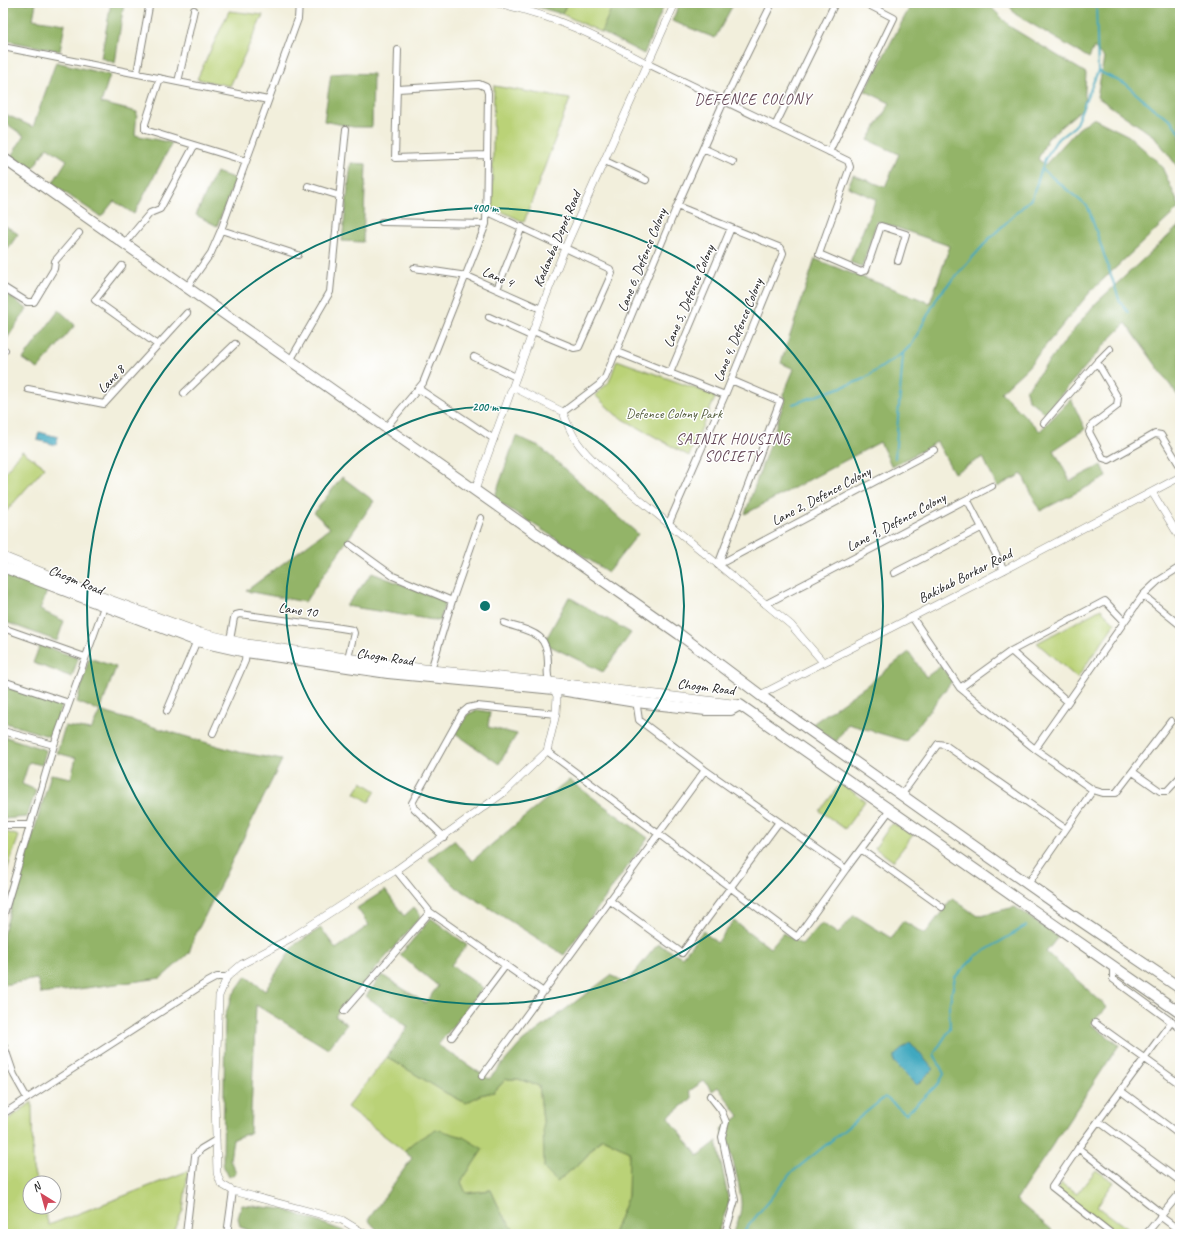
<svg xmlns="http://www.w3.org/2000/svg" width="1183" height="1237" font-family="Caveat,sans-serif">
<rect width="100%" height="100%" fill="#fff"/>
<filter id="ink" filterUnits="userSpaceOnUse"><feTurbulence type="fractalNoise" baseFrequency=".025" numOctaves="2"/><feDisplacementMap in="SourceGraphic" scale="8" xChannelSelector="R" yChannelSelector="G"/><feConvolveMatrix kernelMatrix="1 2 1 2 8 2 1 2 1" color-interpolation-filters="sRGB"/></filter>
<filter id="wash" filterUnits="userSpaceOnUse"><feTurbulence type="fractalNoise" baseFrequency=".012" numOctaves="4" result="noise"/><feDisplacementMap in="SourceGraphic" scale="16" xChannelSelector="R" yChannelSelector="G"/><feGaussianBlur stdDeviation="0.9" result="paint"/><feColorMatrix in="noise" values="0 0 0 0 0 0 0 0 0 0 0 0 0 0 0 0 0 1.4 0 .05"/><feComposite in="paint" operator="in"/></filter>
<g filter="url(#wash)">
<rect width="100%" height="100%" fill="#f2efdc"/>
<path fill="#bad277" stroke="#6b774a" d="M567,3H614L601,32L562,14Z
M229,11L263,15L230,86L197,79Z
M494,86L570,99L524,222L492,207Z
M617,360L716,396L689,456L616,415L595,395L609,382Z
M22,451L45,467L3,515V475Z
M1101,609L1115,623L1077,678L1037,643Z
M362,782L376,791L369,802L355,793Z
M841,783L865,801L845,829L820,811Z
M892,823L913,835L893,861L875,848Z
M3,831L19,836L4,878H3Z
M387,1057L446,1093L466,1103L480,1095L494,1092L506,1079H518L539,1086L543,1120L557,1182L583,1160L602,1138L630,1151L628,1196L613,1234H517L502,1214L491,1190L466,1193L461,1182L483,1149L414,1142L404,1151L347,1107Z
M32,1102L33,1169L37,1183H30V1207H43L49,1225L188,1171L183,1210L172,1234H3V1123Z
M1096,1170L1114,1182L1097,1206L1135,1234H1115L1057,1190L1062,1183L1077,1194Z"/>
<path fill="#93b468" stroke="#586842" d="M3,3H36L33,19L65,24L60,51L3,40Z
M111,3H124L115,63L101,58Z
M525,3H567L562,14Z
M614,3H665L644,54L601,32Z
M680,3H734L715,38L672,21Z
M912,3H987L1012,28L1086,73L1084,107L1048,138L1038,159L1045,165L1078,129L1093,118L1129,136L1161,165L1180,207L1091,291L1027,368L1001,392L1040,431L1071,399L1085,429L1054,450L1070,481L1102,465L1107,477L1040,511L1022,474L997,487L983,457L954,473L937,442L892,467L880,442L745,514L785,400L783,395L794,369L781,363L815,259C853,275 892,287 930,303L950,246L877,221L862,267L850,262L876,199L848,187L853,175L885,187L899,154L868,140L890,103L865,91Z
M1008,3H1180V170L1155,137L1097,97L1104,58L1094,47L1089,58L1015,14Z
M56,62L110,75L101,103L137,112L135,135L172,143L134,214L114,201L101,217L52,184L67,160L47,147L32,170L11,156L24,136L7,124L3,131V113L33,127Z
M347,73L373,74L372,127H353L324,121L331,74Z
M351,163L366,164L363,242L342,241Z
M216,172L236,179L217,226L196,215Z
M3,224L18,234L3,256Z
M1180,225V399L1126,323L1108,341L1045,413L1028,399L1026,390L1094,305Z
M3,291L27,309L4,343H3Z
M59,310L75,325L38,369L23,359Z
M516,436L539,446L638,534L608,572L494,499Z
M342,477L374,501L305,602L246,591L330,528L314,513Z
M372,573L445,601L440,621L346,606Z
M3,574L47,591L40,610L64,621L57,641L3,621Z
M569,597L631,633L603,672L544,643Z
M40,645L78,658L72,677L33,663Z
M909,652L926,677L941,666L952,681L906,741L848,724L836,742L811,725L867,685Z
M89,658L116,667L100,711L238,752L282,760L194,938L189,953L161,978L41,994L37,979L3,985V935L51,774L71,778L76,758L57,753L65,726L91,730L100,711L77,702Z
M3,686L62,705L51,737L3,722Z
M478,710L490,712L488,727L517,734L499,764L455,733L468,714Z
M3,736L46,750L42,765L29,762L22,784L36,790L27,817L3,819V782L6,783L3,775Z
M569,780L648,838L564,955L456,887L428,859L454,840L472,861Z
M385,890L404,916L414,907L421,916L335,1016L347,1024L328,1049L256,1005L250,1133L233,1139L230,1160L236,1173L229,1177L223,1165L225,1016L232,996L246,976L265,991L294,945L321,928L336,949L369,925L357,908Z
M952,898L977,916L1015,907L1058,937L1046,952L1107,1007L1091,1024L1119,1045L1016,1200L1052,1230L1049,1234H732C737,1225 742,1212 741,1201C739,1179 731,1150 721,1130L739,1116L718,1087L712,1091L704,1081L689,1091L692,1098L668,1117L698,1156L717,1141L729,1203L717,1234H613L628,1196L629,1151L602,1138L583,1160L557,1182L544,1169L543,1120L539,1086L518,1079H506L494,1092L480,1095L466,1103L446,1093L387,1057L408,1027L366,996L382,975L425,1003L438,986L400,955L431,918L467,945L451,965L483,988L438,1045L489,1079L522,1042L611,975L625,984L658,944L682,957L703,931L717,943L734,921L770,948L783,933L802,945L822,923L838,934L854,915L891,938L903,921L925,934Z
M436,1129L463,1137L483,1149L461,1182L466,1193L491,1190L502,1214L517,1234H381L368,1220L412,1158L404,1151L414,1142Z
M242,1205L283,1209L352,1234H259L240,1227L238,1218Z"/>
<path fill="#3fa8bf" stroke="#2e626e" d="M39,432L58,437L56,445L37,440Z
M910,1042L933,1069L917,1085L894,1062V1056Z"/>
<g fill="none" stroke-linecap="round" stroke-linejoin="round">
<path stroke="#3fa8bf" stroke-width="2" d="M1098,71L1125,84L1154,109L1170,119L1180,133
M1042,169L1088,207L1120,302L1128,312
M793,404L862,380L903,353L912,344L938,296L990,238L1032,198L1045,159L1056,141L1075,126L1098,71L1096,3
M895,458L903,354
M742,1234L790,1174L885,1097L906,1114L939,1083L944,1074L934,1054L950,1029L949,1007L955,977L976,956L1026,926"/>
</g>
</g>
<g filter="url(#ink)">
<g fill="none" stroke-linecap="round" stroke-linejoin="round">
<g stroke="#87867c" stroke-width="8">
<path id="minor" d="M3,47L268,100
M398,50L395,158L486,155
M648,64L848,161L850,167L819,254L861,272L866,270L881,226L906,234L898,261
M137,73L149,7
M160,78L145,124V130L246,161
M178,82L194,10
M775,126L835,3
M703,148L733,162
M829,152L894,18L865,3
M605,161L646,180
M308,186L340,196
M486,211L610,269L612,273L579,347L574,348L533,331
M382,222L486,224
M125,243L150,213L160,209L194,146
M298,255L221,230L298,19L299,3
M122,266L95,300L158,345
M414,268L467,276L541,309
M3,287L27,302H34L54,269L55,261L79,233
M187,287L211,253L221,230
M497,289L522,227
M489,317L531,336
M3,349L5,350L3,352
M617,352L725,395
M474,357L516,377
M291,359L330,292L346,129
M1097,362L1110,349
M670,373L731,228
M28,389L104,404L187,313
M419,389L494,439
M184,393L235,344
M563,412L599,385L605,378L677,206L724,101L772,3
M1044,423L1097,362L1118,398L1117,406L1092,425L1089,432L1103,458L1109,460L1155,434L1161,435L1180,466
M387,426L423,383L486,224L488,93L486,87L479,84L398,89
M967,499L992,486
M669,523L725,395L783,253L781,248L677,206
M350,545L393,576L452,601
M718,565L934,450
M718,565L780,401L731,380
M894,573L981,528
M1143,595L1180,625
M766,604L967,499L1004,570
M912,617L960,688L1035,749L1093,790L1103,793H1116L1171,721
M504,623C530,632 548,631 548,663C548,671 546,675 550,682
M3,628L85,657
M230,640L234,618L236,615L240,614L341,628L353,630L354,633L348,658
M1011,651L1068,702
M431,670L452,601L481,518
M3,681L69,703
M960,688L1011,651L1105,601L1124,621
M636,700L639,720L705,770L846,869L890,810
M167,711L198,638
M3,731L54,745
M213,733L245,661L246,650
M1035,749L1143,595L1158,581L1180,567
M547,751L797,937L846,869
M1133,772L1160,791H1167L1180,777
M902,794L938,744L945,745L1066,829
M3,825H31
M444,837L414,808L412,803L462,713L468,708L477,706L556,714
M861,849L942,907
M396,870L430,912L542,991
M1028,884L1093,790
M609,900L682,953L779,822
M3,917L54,745L105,604
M1113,966V979L1180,1028
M344,1011L430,912
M1095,1023L1180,1084
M452,1037L506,965
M3,1043L14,1075L27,1098
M482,1076L705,770
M1121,1091L1180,1135
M710,1096L721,1110L726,1122L722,1137L735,1200L725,1234
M3,1114L204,984L217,977H227
M1098,1121L1180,1181
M1078,1148L1162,1214
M1160,1216L1180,1231
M186,1234L195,1156L201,1149L216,1140
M227,1234L233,1191
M1112,1234L1052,1187L1079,1147L1172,1021
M1146,1234L1180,1193"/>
</g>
<g stroke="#87867c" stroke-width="8">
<path id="tertiary" d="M497,3C553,15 598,37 648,64
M513,387L563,412C572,438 580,448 599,466L791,625L823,662
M475,490L541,309L565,248L675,3
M1152,492L1180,538
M760,695L1004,570L1180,477
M365,1234L342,1220L233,1191L221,1184L217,1173L215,1101L219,996L227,977L242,964L291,938L396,870L506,791L547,751L556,714L557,696L552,685"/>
</g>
<g stroke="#87867c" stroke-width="10">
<path id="primary" d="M3,557L107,599L200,633L247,644L431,670L550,682L740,705"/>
</g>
<g stroke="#87867c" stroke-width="12">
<path id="trunk" d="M3,158L679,634L764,698L1069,913L1180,988
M3,567L197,641L246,652L388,673L554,689L636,702L706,710H731L740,705L1180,1013"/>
</g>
<use href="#minor" stroke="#fff" stroke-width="6"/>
<use href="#tertiary" stroke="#fff" stroke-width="7"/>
<use href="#primary" stroke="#fff" stroke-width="9"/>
<use href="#trunk" stroke="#fff" stroke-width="10"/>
</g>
</g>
<g fill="none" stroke="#0f766e" stroke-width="2">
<circle cx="485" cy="606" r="199"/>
<circle cx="485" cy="606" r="398"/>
</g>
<g text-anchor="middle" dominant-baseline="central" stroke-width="3" stroke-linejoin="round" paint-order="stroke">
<g font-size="14" fill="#1c1c1c" stroke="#fff">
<text transform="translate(557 239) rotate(-67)">Kadamba Depot Road</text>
<text transform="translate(642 260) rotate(-68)">Lane 6, Defence Colony</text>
<text transform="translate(498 277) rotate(23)">Lane 4</text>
<text transform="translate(689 296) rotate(-67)">Lane 5, Defence Colony</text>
<text transform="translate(738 330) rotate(-68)">Lane 4, Defence Colony</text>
<text transform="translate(111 379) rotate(-47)">Lane 8</text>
<text transform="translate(821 496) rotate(-28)">Lane 2, Defence Colony</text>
<text transform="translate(896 522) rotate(-28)">Lane 1, Defence Colony</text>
<text transform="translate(965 576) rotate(-27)">Bakibab Borkar Road</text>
<text transform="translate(76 580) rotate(22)">Chogm Road</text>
<text transform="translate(298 610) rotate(8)">Lane 10</text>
<text transform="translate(385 657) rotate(8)">Chogm Road</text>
<text transform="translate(706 687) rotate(7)">Chogm Road</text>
</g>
<g font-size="14" fill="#535c3c" stroke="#fff">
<text x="674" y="413">Defence Colony Park</text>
</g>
<g font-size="15" letter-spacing="1" fill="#654856" stroke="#fff">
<text x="753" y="99">DEFENCE COLONY</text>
<text x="733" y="439">SAINIK HOUSING<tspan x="733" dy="17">SOCIETY</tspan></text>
</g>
</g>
<circle cx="485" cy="606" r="6" fill="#0f766e" stroke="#fff" stroke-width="2"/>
<g font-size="12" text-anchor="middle" font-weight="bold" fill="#0f766e" stroke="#fff" stroke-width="3" stroke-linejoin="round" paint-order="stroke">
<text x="485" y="212">400 m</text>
<text x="485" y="411">200 m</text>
</g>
<rect width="1183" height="1237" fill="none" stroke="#fff" stroke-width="16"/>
<g transform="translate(42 1195) rotate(323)"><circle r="19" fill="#ffffff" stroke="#a4a4a4"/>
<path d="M0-3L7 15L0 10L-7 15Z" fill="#d1495b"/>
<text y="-6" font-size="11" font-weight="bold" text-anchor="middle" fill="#1c1c1c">N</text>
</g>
</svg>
